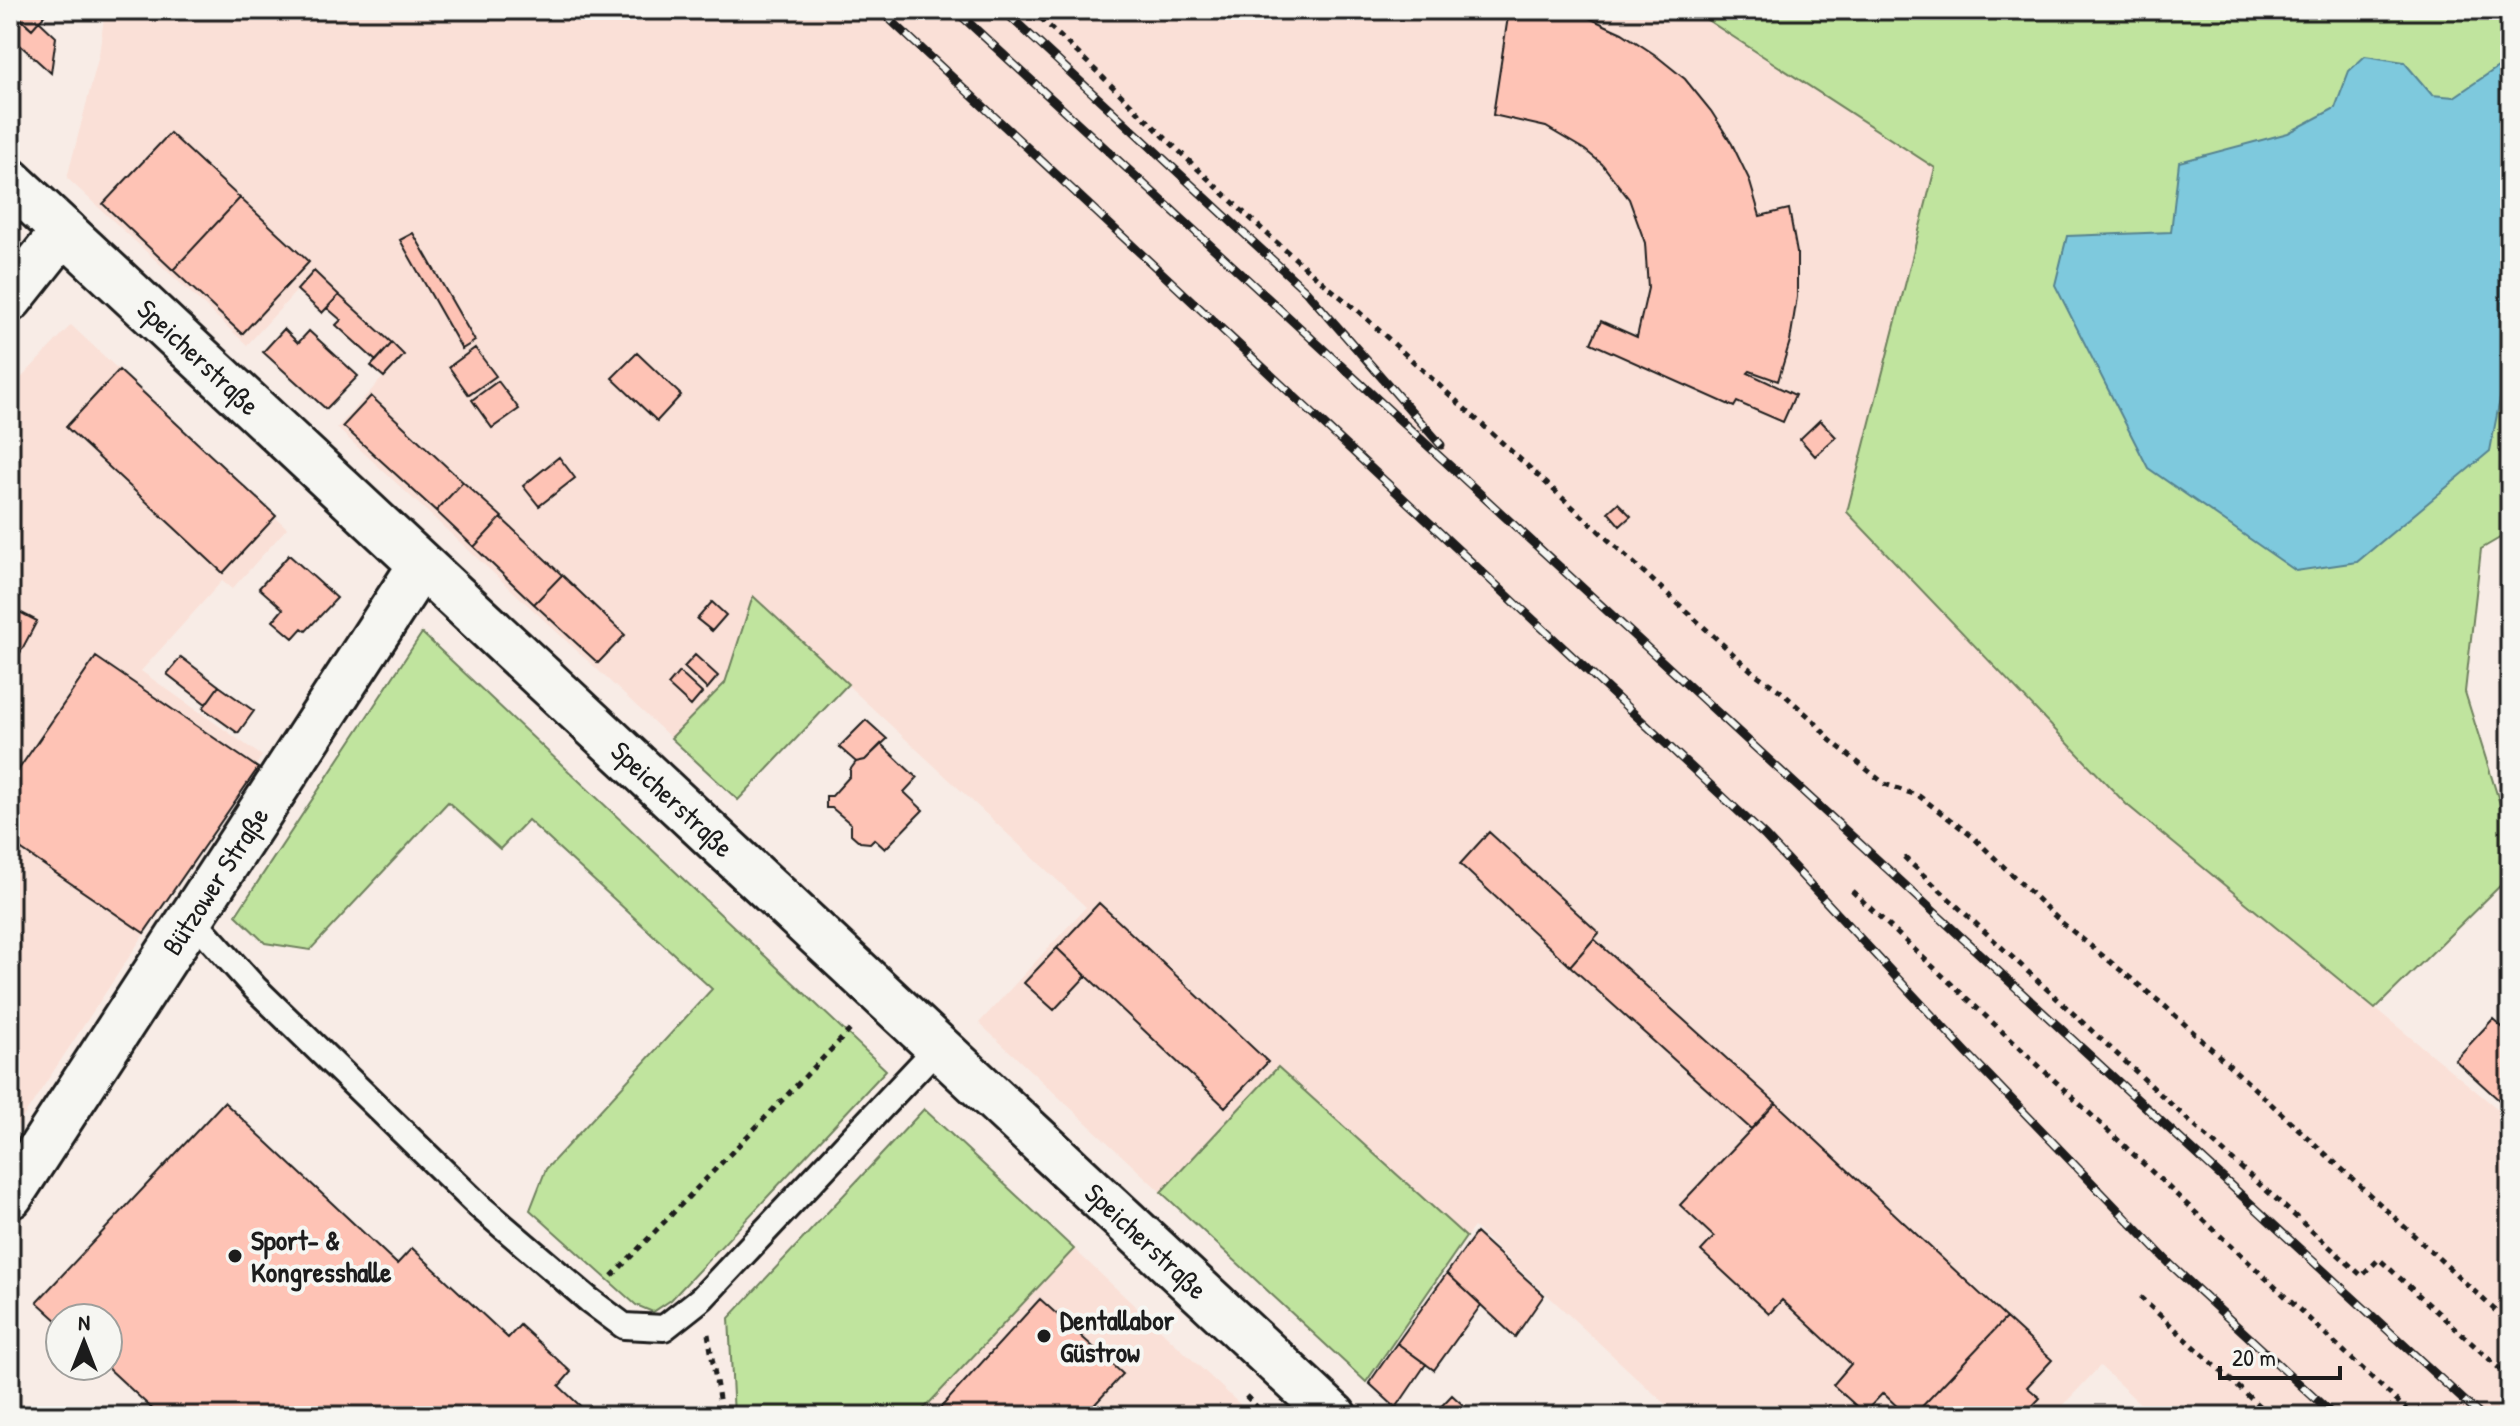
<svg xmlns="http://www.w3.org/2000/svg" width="2520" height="1426" font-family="'Patrick Hand',sans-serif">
<rect width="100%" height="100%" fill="#f8ece6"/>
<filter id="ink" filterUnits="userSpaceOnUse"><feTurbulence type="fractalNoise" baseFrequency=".0125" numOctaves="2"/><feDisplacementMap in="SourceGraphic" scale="16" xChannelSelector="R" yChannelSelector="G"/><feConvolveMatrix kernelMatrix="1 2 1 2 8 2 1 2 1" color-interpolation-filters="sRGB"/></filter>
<g filter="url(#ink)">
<path fill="#fae0d7" d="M105,10H1692L1936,168L1847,512L2126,804L2510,1119V1416H2153L2100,1366L2053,1416H1678L1474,1227L1466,1237L1278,1067L1161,1192L979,1023L1086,907L753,597L725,683L671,738L337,428L404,354L314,272L247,345L67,178L99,55Z
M71,325L287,528L232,589L222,581L141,671L262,756L10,1137V390Z
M1074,1249L1245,1409L1239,1416H917Z"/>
<path fill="#c0e49e" stroke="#6e805d" stroke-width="2" d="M1692,10H2510V532L2481,549L2465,692L2510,836V876L2375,1009L2126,804L1847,512L1935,168Z
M753,596L848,684L738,800L671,738L725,683Z
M422,633L886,1070L671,1300L653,1312L636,1305L530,1210L546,1169L712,989L528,820L500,849L448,802L310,950L265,943L236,915Z
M1278,1067L1466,1237L1366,1382L1161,1192Z
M924,1109L1074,1249L917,1416H734L729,1318Z"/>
<path fill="#7ec9dd" stroke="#578490" stroke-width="2" d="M2365,56L2404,62L2432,95L2454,97L2510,59V153L2503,177L2510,191V347L2490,451L2357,562L2296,571L2148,468L2055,285L2067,236L2171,232L2179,162L2288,133L2335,108L2349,71Z"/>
<path fill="#fec3b5" stroke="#1c1c1c" stroke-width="2" d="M10,10L32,29L39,21L56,37L51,73L10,36Z
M12,10H49L32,29Z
M1509,10H1565L1587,17L1622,33L1654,54L1685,79L1711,111L1732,144L1749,179L1760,216L1789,209L1797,253V297L1790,341L1778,381L1750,371L1748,373L1795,395L1783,422L1737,402L1734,407L1591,343L1601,321L1637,337L1648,288L1645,243L1629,199L1602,164L1585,150L1546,127L1493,115Z
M170,133L240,198L173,270L103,204Z
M240,198L309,262L242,334L173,270Z
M413,233L475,341L462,349L400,240Z
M314,271L339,295L322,313L297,290Z
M339,295L392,343L376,361L336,325L341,320L327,308Z
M284,329L298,343L309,331L358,376L326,409L263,352Z
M392,343L404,355L384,377L371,366Z
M475,348L496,376L469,395L449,367Z
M637,353L681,395L657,421L612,378Z
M119,370L276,516L223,573L66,427Z
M498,381L519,409L492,428L472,400Z
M371,396L463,482L436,511L343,426Z
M1820,420L1836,437L1815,456L1800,439Z
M559,457L575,478L539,506L523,486Z
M463,482L502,517L474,547L436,511Z
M1618,503L1631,516L1620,526L1608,512Z
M501,518L562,575L534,604L474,547Z
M289,555L337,598L306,631L302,628L293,638L273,621L283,609L259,588Z
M562,575L625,635L598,663L534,604Z
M712,602L726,615L712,631L697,619Z
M10,607L37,621L20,653L10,648Z
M695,655L718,676L707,689L684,667Z
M96,657L258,768L144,933L10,842V782Z
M181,657L219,686L206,704L167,674Z
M679,672L702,693L691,706L668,685Z
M219,686L254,711L238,733L203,708Z
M866,720L887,739L865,760L856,762L839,747Z
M881,744L917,778L904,792L923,810L885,849L874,839L870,843L860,842L851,834V824L832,808H826V796H832L850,776V770L856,762L865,760Z
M1489,832L1599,933L1570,966L1460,864Z
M1099,903L1268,1062L1225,1107L1057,948Z
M1594,939L1776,1103L1751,1129L1570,966Z
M1057,948L1086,976L1054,1010L1024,983Z
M2493,1019L2510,1034V1110L2455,1060Z
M224,1102L397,1264L412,1248L508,1338L520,1325L571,1372L559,1386L591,1416H160L106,1366L108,1318H60V1323L37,1302Z
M1776,1103L2006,1318L1913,1416H1907L1883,1393L1864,1413L1833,1385L1851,1364L1782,1300L1769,1314L1701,1251L1714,1237L1680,1205Z
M1476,1233L1544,1295L1515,1337L1447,1273Z
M1447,1273L1481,1305L1434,1370L1397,1343Z
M1040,1299L1123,1374L1084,1416H933Z
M2006,1318L2052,1360L2027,1387L2040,1398L2023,1416H1913Z
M1397,1343L1426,1364L1396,1408L1369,1383Z
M1452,1395L1475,1416H1432Z"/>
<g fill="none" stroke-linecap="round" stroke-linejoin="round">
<g stroke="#1c1c1c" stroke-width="30">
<path id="lane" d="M191,917L255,988L478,1205L589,1300L624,1326L664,1328L702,1298L938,1047"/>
</g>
<g stroke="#1c1c1c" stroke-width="50">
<g id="street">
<path id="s1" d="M10,181L1334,1416"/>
<path d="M10,299L64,231"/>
<path id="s2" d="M10,1196L421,565"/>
</g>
</g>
<path stroke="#1c1c1c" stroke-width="5" stroke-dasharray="6 6" stroke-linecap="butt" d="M1032,10C1140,110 1242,219 1358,311L1754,673L1779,690L1814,721L1830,740L1885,784L1919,796L1973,837L2060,921L2166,1007L2510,1324
M1904,857L2198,1129L2362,1276L2379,1259L2510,1378
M1852,891L2413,1416
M612,1276L852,1028
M2140,1297L2270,1416
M708,1334L722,1416
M1246,1396L1266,1416"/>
<use href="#lane" stroke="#f6f6f2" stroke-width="24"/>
<use href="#street" stroke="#f6f6f2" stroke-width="44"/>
<g stroke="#1c1c1c" stroke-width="9">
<path id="rail" d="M880,10L1765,836L1966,1052L2172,1266L2334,1416
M955,10L2481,1416
M1003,10L1306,291L1441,445"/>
</g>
<use href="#rail" stroke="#f6f6f2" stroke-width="6" stroke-dasharray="18" stroke-linecap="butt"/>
</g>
</g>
<g fill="#1c1c1c" stroke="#f6f6f2" stroke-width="3">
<circle cx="235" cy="1256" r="8"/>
<circle cx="1044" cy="1336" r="8"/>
</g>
<g text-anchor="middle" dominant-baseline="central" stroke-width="8" stroke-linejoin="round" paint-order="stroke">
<g font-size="28" fill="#1c1c1c" stroke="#f6f6f2">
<text stroke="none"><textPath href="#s1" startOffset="258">Speicherstraße</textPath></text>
<text stroke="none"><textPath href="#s1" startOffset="906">Speicherstraße</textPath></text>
<text stroke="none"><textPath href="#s2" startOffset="376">Bützower Straße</textPath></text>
<text stroke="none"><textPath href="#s1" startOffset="1554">Speicherstraße</textPath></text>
</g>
<g font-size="28" font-weight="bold" fill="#1c1c1c" stroke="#f6f6f2" text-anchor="start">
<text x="251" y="1240">Sport- &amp;<tspan x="251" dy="32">Kongresshalle</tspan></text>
<text x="1060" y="1320">Dentallabor<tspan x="1060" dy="32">Güstrow</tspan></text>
</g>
</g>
<rect width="2520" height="1426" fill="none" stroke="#f6f6f2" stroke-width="40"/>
<rect x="20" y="20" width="2480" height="1386" fill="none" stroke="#1c1c1c" stroke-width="3" filter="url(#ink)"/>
<g transform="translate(84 1342)"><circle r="38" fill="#f6f6f2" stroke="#9f9f9c" stroke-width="2"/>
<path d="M0-6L14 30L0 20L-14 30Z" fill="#1c1c1c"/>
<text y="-12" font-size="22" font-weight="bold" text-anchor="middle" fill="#1c1c1c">N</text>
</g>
<path d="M2220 1366v12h120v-12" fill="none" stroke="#1c1c1c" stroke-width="4"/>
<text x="2232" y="1366" font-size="24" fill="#1c1c1c" stroke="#f6f6f2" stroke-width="6" paint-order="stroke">20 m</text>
</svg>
